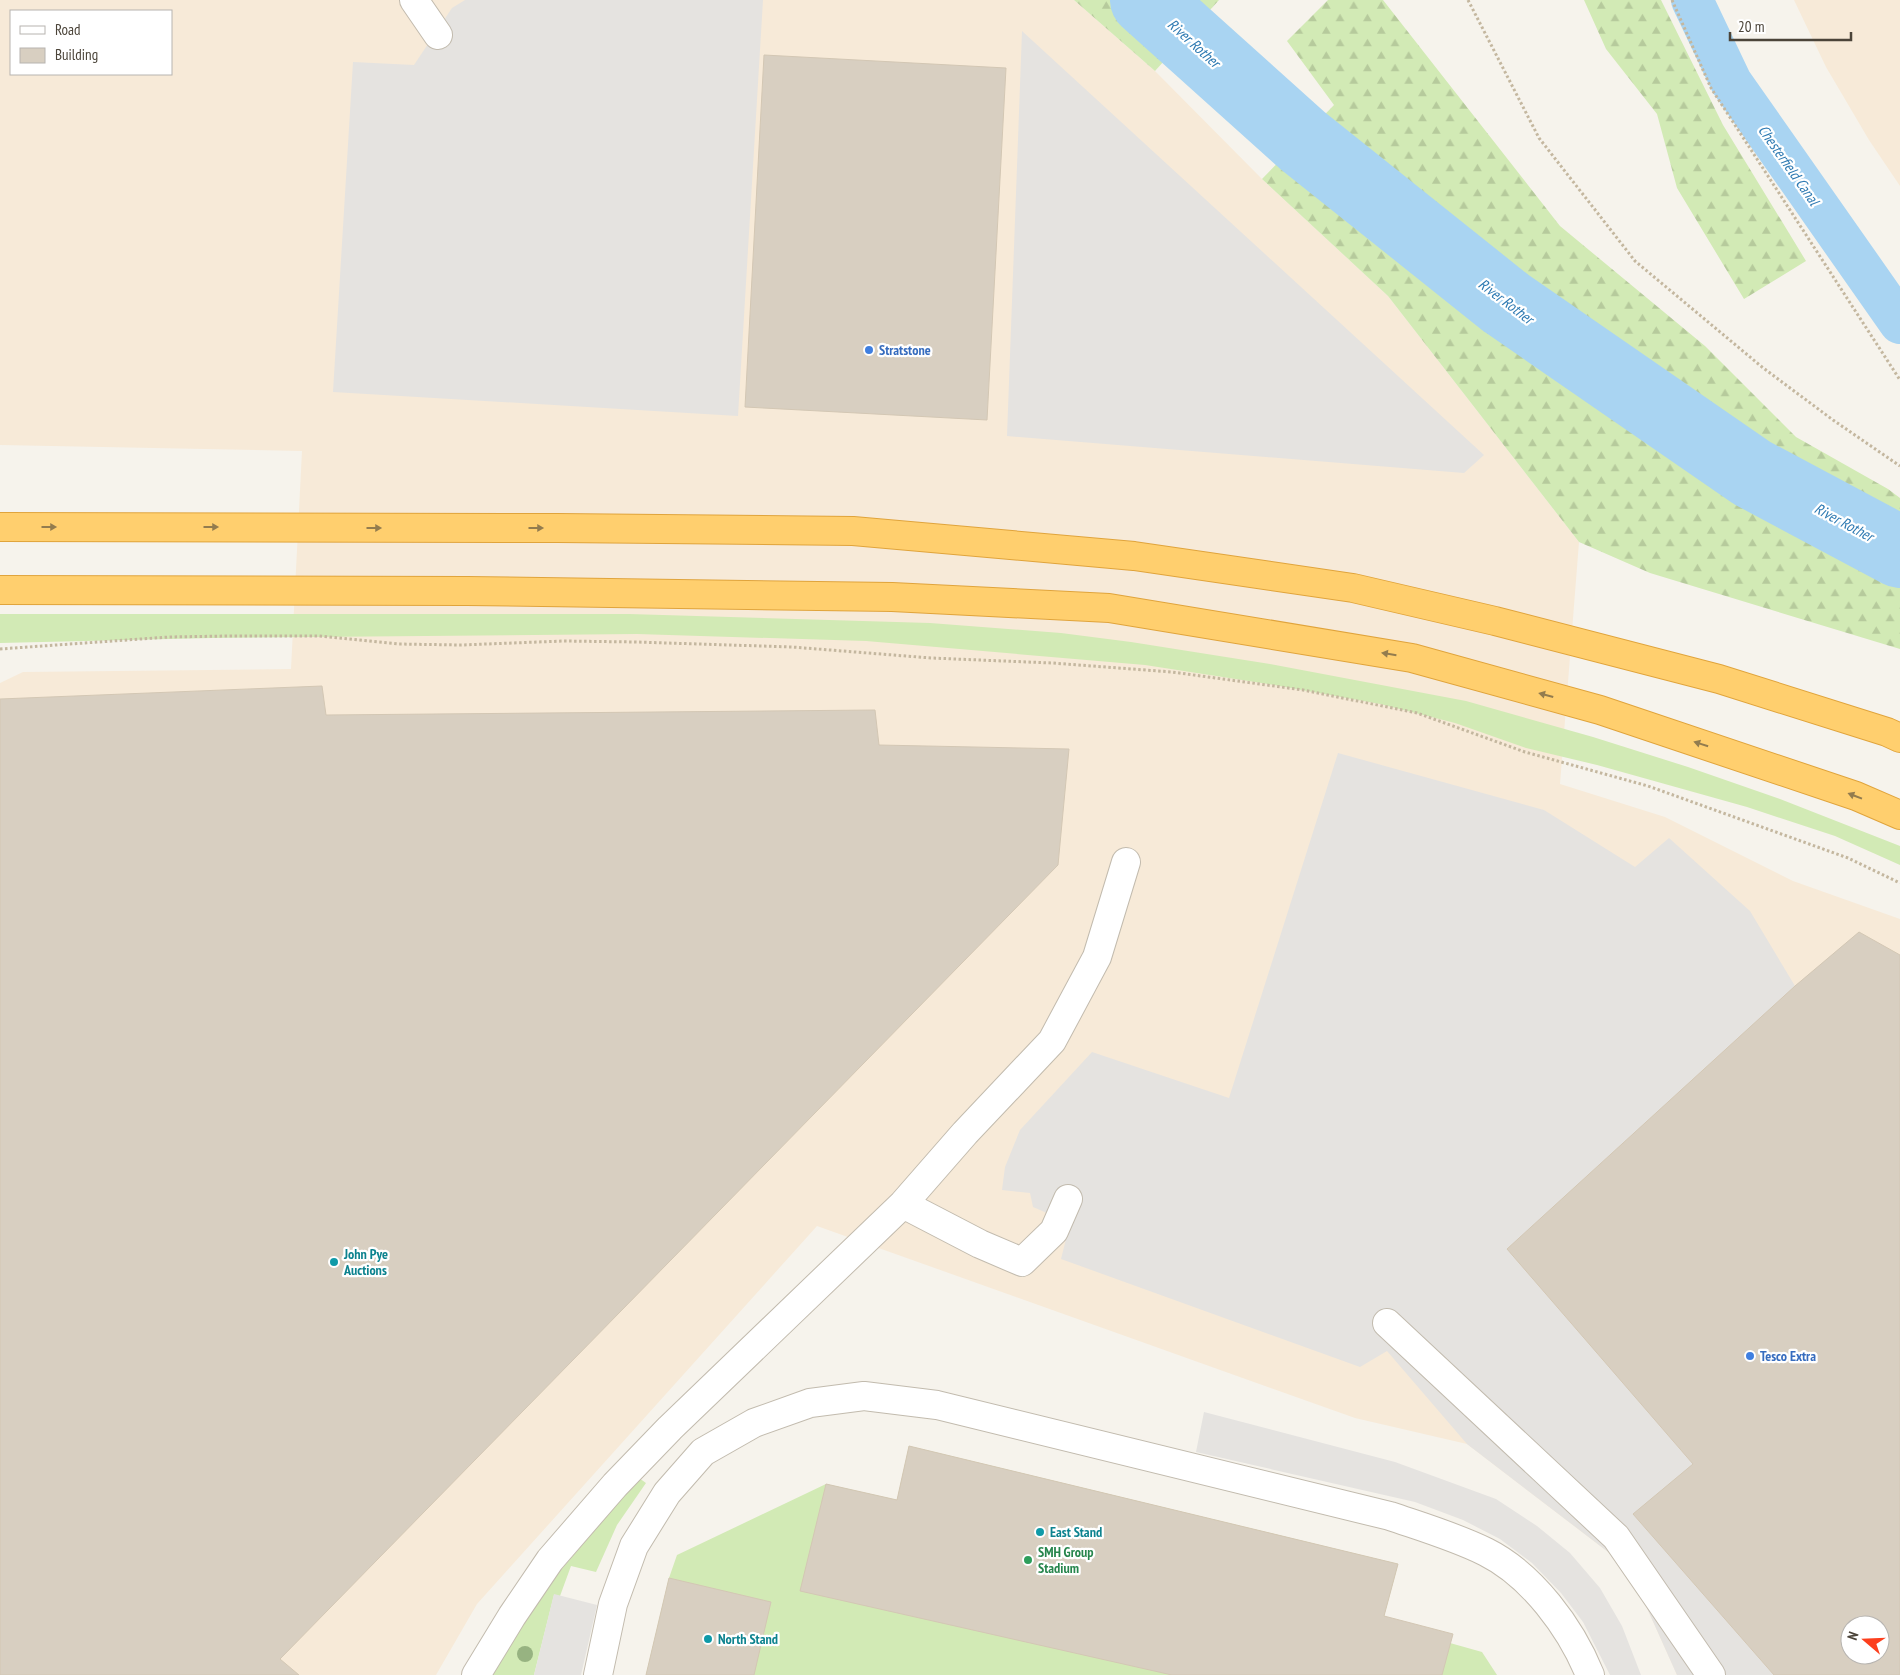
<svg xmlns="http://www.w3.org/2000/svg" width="1900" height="1675" font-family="'PT Sans Narrow',sans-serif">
<defs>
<pattern id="forest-firs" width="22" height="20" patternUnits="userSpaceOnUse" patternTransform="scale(1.25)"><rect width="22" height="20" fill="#d2eab5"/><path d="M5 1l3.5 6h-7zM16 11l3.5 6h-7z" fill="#b6ca9c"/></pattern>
</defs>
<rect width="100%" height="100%" fill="#f6f3ec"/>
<path fill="#f7ead8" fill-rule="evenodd" d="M0,0H1074L1155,71L1262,179L1388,296L1579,542L1560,784L1665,817L1793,881L1900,919V1675H1677L1629,1568L1467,1444L1355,1418L817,1226L477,1604L436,1675H0V683L23,672L291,669L302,451L0,445ZM11,11H171V74H11ZM1850,1625H1880V1655H1850Z
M1794,0H1900V186L1869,140L1826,67Z"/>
<path fill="#d2eab5" d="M0,614H629L930,623L1061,633L1131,642L1270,664L1466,701L1593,737L1688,767L1780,799L1900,846V865L1835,836L1747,807L1597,765L1526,748L1455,723L1380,704L1268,684L1145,665L866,641L637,634L212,638L0,643Z
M909,1446L1398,1564L1384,1616L1450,1643L1482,1652L1497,1675H646L669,1578L677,1555L826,1484L897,1500Z
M639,1478L646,1483L617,1525L596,1572L571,1566L560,1596L554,1595L534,1675H488L543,1591Z"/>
<path fill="url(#forest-firs)" d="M1074,0H1219L1155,71Z
M1328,0H1383L1560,226L1705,346L1796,437L1888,489L1900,498V649L1650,573L1579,542L1388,296L1262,179L1334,105L1287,41Z
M1584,0H1661L1723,125L1806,261L1744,299L1677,188L1657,114L1606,49Z"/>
<path fill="#e5e3e0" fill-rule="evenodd" d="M465,0H763L738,416L333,392L353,62L414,65L452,8Z
M1022,31L1484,455L1464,473L1007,436Z
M1338,753L1544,810L1635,867L1669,838L1750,911L1795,986L1859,932L1900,1675H1677L1629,1568L1467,1444L1387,1351L1360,1367L1061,1259L1070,1223L1033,1207L1030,1193L1002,1190L1005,1167L1020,1130L1092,1052L1229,1098ZM1850,1625H1880V1655H1850Z
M1204,1412L1395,1462L1496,1499L1537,1526L1570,1553L1600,1588L1622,1626L1641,1675H1610L1583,1622L1561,1593L1532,1563L1500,1539L1463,1520L1415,1502L1196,1452Z
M554,1594L597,1605L581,1675H534Z"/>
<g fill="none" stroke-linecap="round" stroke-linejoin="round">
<path stroke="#a9d4f2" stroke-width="42" d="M1692,0L1731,82L1900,323"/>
<path stroke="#a9d4f2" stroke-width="72" d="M1146,0L1303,141L1506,303L1752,473L1900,552"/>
</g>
<path fill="#d8cfc1" stroke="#d3c7b4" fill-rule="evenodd" d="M764,55L1006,68L987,420L745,407Z
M322,686L326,715L875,710L879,745L1069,749L1058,865L280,1659L299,1675H0V699Z
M1859,932L1900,955V1675H1774L1633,1514L1693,1464L1507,1249L1795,986ZM1850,1625H1880V1655H1850Z
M909,1446L1398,1564L1384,1616L1453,1634L1442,1675H1172L800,1591L826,1484L897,1500Z
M669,1578L771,1602L754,1675H646Z"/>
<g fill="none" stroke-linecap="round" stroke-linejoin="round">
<g stroke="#c2bbae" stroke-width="30">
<path id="minor" d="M414,0L438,35
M903,1204L980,1244L1022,1262L1054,1231L1068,1199
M1387,1323L1616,1537L1711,1675
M476,1675L512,1616L550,1560L615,1485L670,1428L903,1204L965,1133L1052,1041L1097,957L1126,862
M598,1675L613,1604L634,1546L667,1493L703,1452L754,1423L810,1403L864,1396L937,1405L1390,1516C1422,1527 1456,1537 1486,1552C1532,1575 1571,1628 1590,1675"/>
</g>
<g stroke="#e0a43c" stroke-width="30">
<path id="highway" d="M0,527L558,528L853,531L1134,556L1353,588L1495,621L1719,679L1887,732L1900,738
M0,590L467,591L892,597L1109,608L1412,658L1600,710L1856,796L1900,815"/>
</g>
<path stroke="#c4b79f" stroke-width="3" stroke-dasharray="2.5 2.5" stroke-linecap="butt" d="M1468,0L1539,138L1635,261L1762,367L1833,420L1900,466
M1672,0L1711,88L1900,380
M0,649L169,637L227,636H319L398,644L461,645L564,641L636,642L792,647L931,658L1052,663L1172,672L1303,690L1417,713L1525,752L1648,786L1848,858L1900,883"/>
<use href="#minor" stroke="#fff" stroke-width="28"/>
<use href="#highway" stroke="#ffcf6e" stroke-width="28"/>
</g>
<circle fill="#97b381" cx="525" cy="1654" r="8"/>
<defs><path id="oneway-solid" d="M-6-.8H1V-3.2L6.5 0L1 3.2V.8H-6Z" transform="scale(1.25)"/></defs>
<g fill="#937c4e">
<use href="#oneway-solid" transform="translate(49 527)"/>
<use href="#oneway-solid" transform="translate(211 527)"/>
<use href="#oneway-solid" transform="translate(374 528)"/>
<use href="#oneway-solid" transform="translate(536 528)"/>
<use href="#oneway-solid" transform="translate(1389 654) rotate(-171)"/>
<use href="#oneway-solid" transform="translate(1546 695) rotate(-165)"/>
<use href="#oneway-solid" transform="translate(1701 744) rotate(-162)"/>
<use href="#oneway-solid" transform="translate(1855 796) rotate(-159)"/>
</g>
<g fill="#3f7fe0" stroke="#fff" stroke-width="2">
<circle cx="869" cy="350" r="5"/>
<circle cx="1750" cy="1356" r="5"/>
</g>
<g fill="#0f9aa8" stroke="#fff" stroke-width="2">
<circle cx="334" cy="1262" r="5"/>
<circle cx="1040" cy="1532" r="5"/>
<circle cx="708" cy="1639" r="5"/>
</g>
<circle fill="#2e9e5b" stroke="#fff" stroke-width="2" cx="1028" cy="1560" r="5"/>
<g text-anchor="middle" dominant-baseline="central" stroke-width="4.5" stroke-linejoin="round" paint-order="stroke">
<g font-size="14" font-weight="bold" fill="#366cbe" stroke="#fff" text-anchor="start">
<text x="879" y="350">Stratstone</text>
<text x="1760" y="1356">Tesco Extra</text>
</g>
<g font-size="14" font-weight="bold" fill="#0d838f" stroke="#fff" text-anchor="start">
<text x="344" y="1254">John Pye<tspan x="344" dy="16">Auctions</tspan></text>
<text x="1050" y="1532">East Stand</text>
<text x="718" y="1639">North Stand</text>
</g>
<g font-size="14" font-weight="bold" fill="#27864d" stroke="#fff" text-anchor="start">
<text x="1038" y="1552">SMH Group<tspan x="1038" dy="16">Stadium</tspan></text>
</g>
<g font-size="15" font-style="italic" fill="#2e7ab2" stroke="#fff">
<text transform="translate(1194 43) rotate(42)">River Rother</text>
<text transform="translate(1789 165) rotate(55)">Chesterfield Canal</text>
<text transform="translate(1506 301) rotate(37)">River Rother</text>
<text transform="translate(1844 522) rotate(28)">River Rother</text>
</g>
</g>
<rect x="10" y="10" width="162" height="65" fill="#ffffff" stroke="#b7b4b0"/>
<rect x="20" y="26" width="25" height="8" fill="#ffffff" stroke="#b7b4b0"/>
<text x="55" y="35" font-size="15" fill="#4b4439">Road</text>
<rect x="20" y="48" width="25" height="15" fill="#d8cfc1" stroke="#b7b4b0"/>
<text x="55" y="60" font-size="15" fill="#4b4439">Building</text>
<g transform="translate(1865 1640) rotate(289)"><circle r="24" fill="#ffffff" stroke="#b7b4b0"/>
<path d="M0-4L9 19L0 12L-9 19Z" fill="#fc3f1d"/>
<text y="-8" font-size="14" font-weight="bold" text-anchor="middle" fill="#4b4439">N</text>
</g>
<path d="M1730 32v8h121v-8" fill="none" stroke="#4b4439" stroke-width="2.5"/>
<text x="1738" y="32" font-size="15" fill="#4b4439" stroke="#ffffff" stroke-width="4" paint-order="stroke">20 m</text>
</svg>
